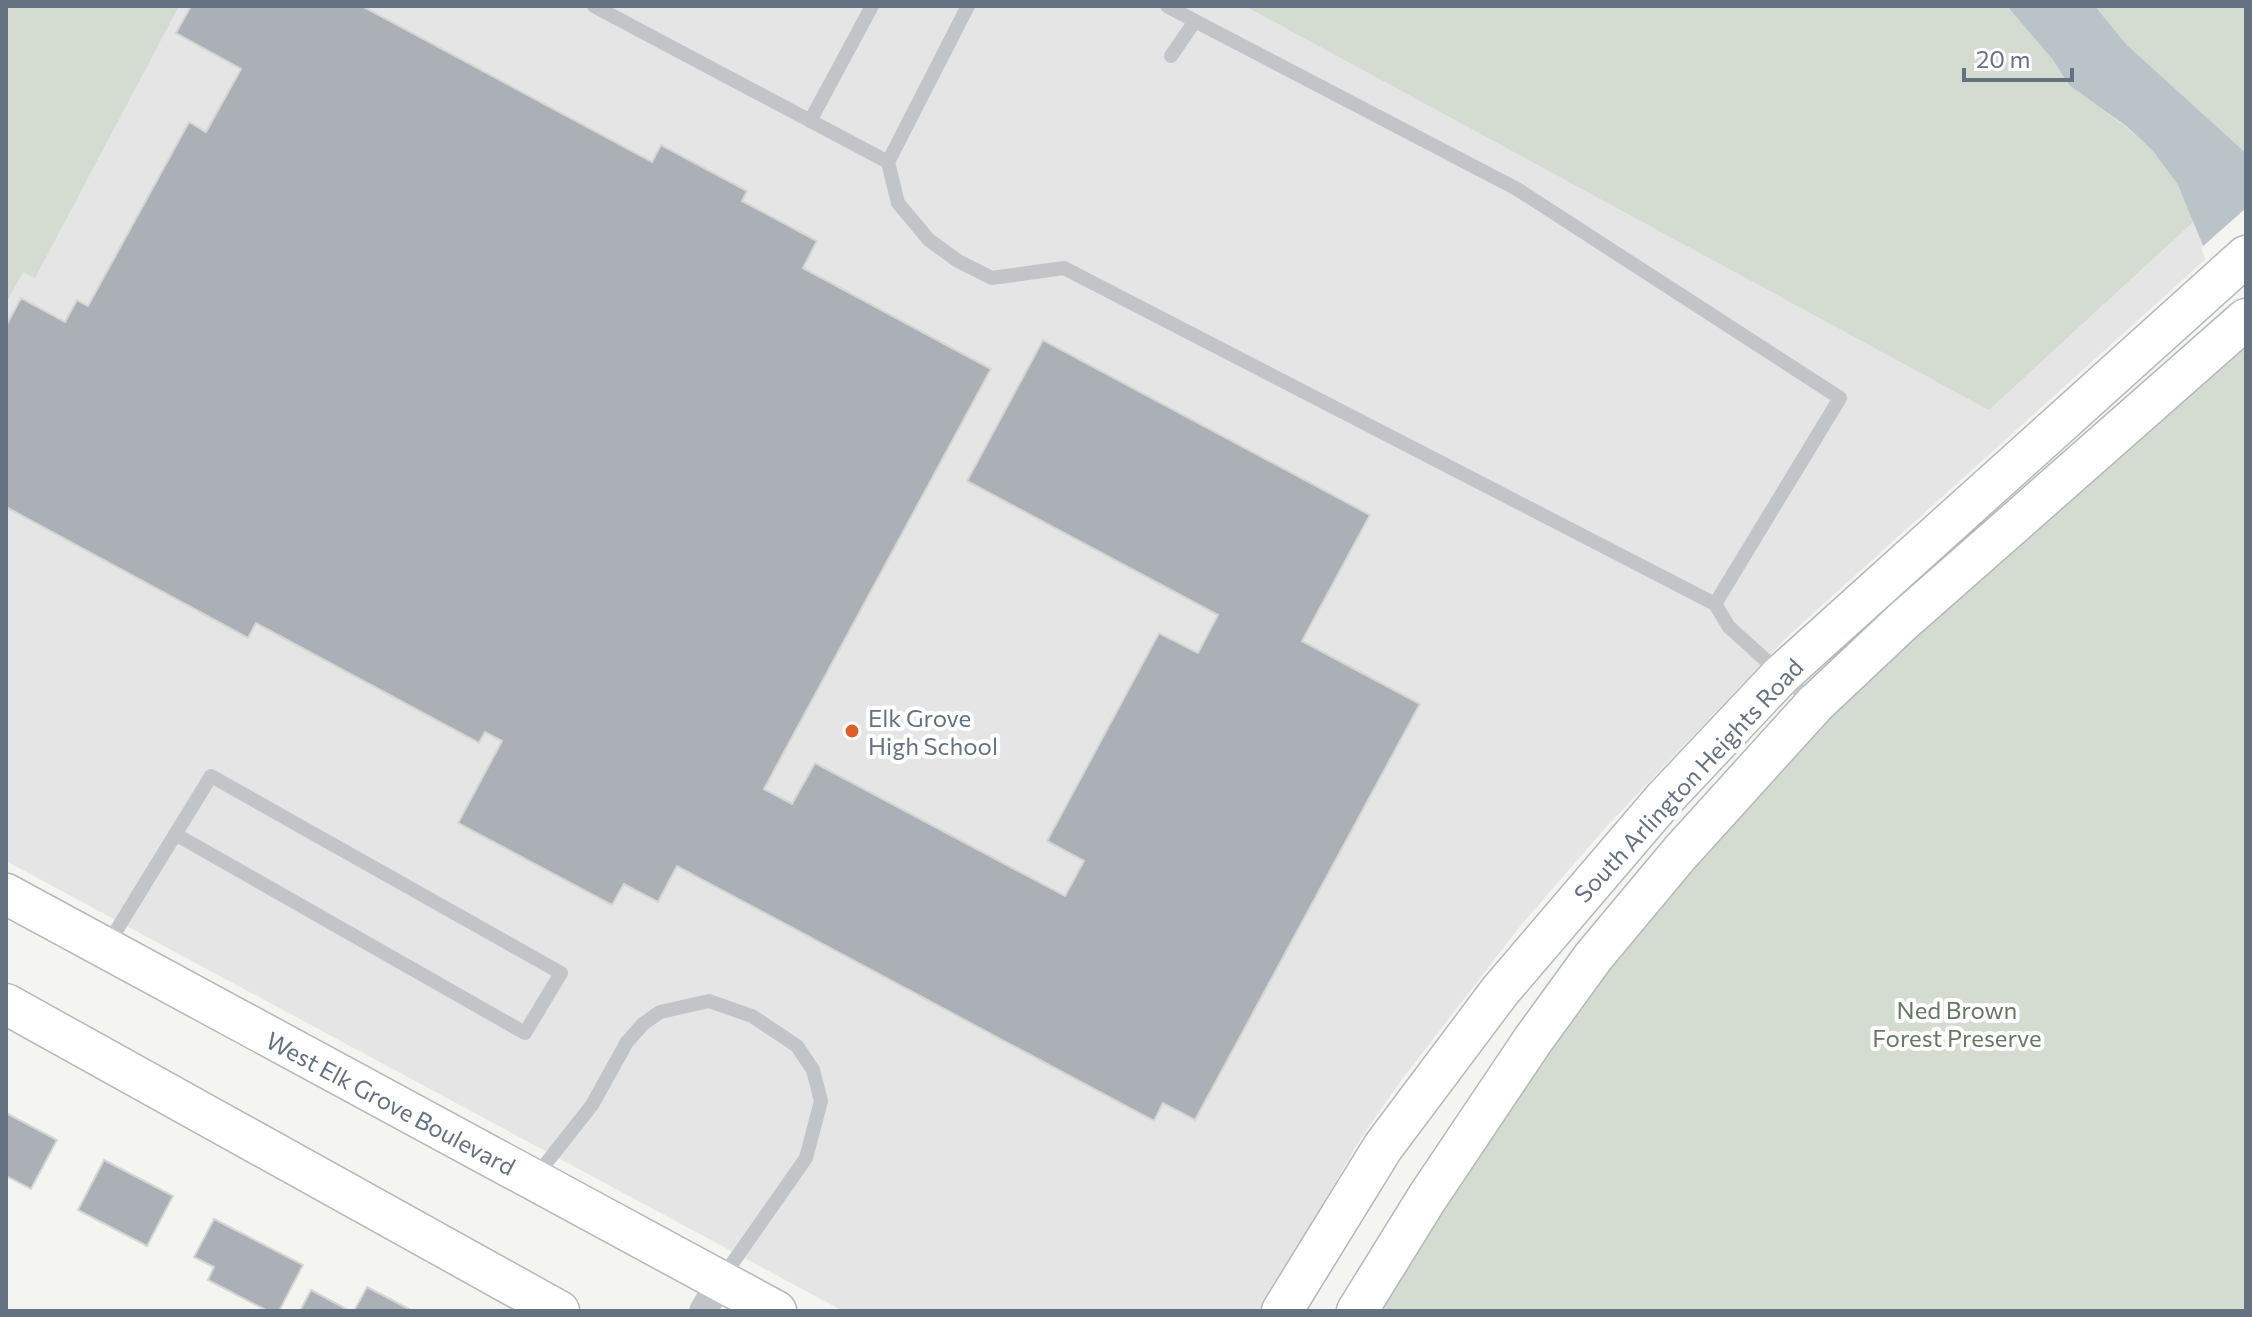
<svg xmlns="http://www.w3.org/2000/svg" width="2252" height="1317" font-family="Commissioner,sans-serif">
<rect width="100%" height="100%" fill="#f4f4f0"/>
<path fill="#e4e5e4" d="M6,6H2007L2178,185L2208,257L1788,636L1607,826L1521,925L1400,1082L1361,1138L1261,1311H843L6,861Z"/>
<path fill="#d4dbd1" d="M6,6H179L35,278L23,272L6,303Z
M1245,6H2007L2053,60L2069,85L2125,126L2152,150L2178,185L2194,221L1989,410Z
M2095,6H2246V153L2127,45Z
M2246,319V1311H1364L1680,853Z"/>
<path fill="#bac4c8" d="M2007,6H2095L2127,45L2246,153V319L2221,289L2178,185L2152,150L2126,126L2069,85L2053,60Z"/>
<path fill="#f4f4f0" d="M2246,208V323L2217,291L2201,248Z"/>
<path fill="#aab0b6" stroke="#d5d5d3" stroke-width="2" d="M191,6H362L652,162L661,145L747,191L742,201L817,241L803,268L991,369L764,789L792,804L815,763L1065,896L1084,861L1047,841L1159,633L1198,653L1218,615L967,481L1043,340L1370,515L1302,641L1420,704L1195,1120L1163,1103L1154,1121L677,866L658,902L624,884L612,905L458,823L502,741L485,732L479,743L256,623L248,638L6,507V326L21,298L65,322L77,300L88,306L189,122L206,132L241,69L176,33Z
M6,1113L57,1140L31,1189L6,1176Z
M104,1160L173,1196L147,1246L78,1210Z
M214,1219L303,1265L279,1311H268L208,1280L214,1267L194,1257Z
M367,1287L409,1309L408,1311H354Z
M311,1290L350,1311H300Z"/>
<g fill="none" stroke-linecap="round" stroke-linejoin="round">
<g stroke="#b4b8bc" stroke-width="43">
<path id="secondary" d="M6,894L776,1311
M6,1004L559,1311
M1282,1311L1383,1147L1500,991L1664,799L1780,676L2246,256
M1357,1311L1427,1198L1533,1040L1594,956L1680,853L1815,704L1902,622L2246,319"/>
</g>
<path stroke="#c2c4c8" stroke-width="14" d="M594,6L888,162L898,203L929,240L958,261L992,278L1064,268L1715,604L1729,627L1811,701
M1167,6L1195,21
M1171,56L1195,21L1517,189L1840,398L1715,604
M810,121L872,6
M888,162L968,6
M108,944L211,776L561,973L525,1033L175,834
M536,1176L592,1105L627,1042L643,1024L660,1012L709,1001L752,1016L797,1046L813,1070L821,1101L806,1158L722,1278"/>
<path stroke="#c2c4c8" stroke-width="28" d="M703,1311L720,1282"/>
<use href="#secondary" stroke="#fff" stroke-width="40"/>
</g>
<circle fill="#de5f26" stroke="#fff" stroke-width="3" cx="852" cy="731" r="8"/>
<g text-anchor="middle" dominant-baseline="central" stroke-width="8" stroke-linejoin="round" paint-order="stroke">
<g font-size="24" fill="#647180" stroke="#fff" text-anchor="start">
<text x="868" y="717">Elk Grove<tspan x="868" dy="28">High School</tspan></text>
</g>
<g font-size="24" fill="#647180" stroke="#fff">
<text transform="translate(1688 780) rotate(-47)">South Arlington Heights Road</text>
<text transform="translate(391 1103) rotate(28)">West Elk Grove Boulevard</text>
</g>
<g font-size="24" fill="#657862" stroke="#fff">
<text x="1957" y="1009">Ned Brown<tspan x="1957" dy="28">Forest Preserve</tspan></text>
</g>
</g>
<rect width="2252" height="1317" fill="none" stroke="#647180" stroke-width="16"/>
<path d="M1964 68v12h108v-12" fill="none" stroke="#647180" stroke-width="4"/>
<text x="1976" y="68" font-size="24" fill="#647180" stroke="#ffffff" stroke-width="6" paint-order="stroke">20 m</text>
</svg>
